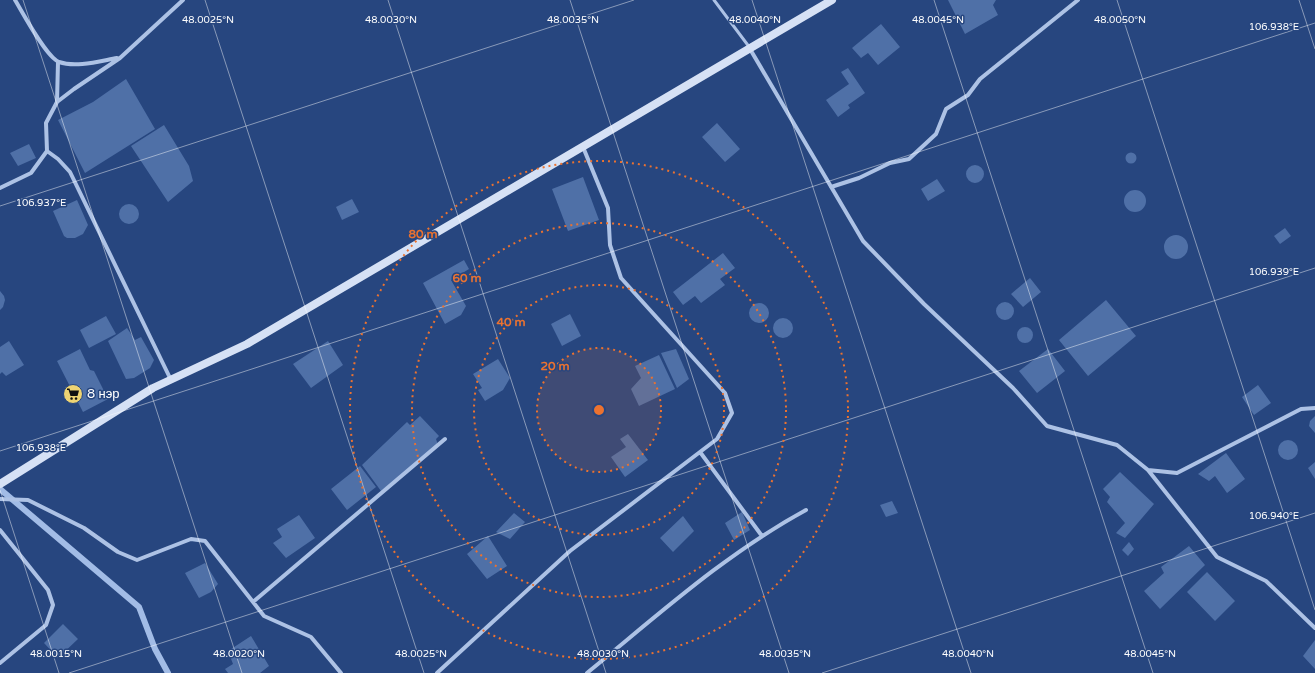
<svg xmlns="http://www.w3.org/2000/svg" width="1315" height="673" font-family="'Varela Round',sans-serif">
<rect width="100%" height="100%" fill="#27467f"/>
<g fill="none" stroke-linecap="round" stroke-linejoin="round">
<path stroke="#a2bce6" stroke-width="6" d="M0,489L139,607L155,649L168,673"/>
</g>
<path fill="#4f70a7" d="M948,0H996L993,5L998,15L965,34Z
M881,24L900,47L878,65L868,53L861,58L852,48Z
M848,68L865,93L848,105L850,108L838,117L826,100L849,84L841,72Z
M126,79L155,129L85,173L58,120L93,102Z
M717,123L740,149L725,162L702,137Z
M164,125L189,166L193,181L168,202L131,146Z
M29,144L36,158L18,166L10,153Z
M1125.5 158a5.5 5.5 0 1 1 11 0a5.5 5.5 0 1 1-11 0Z
M966 174a9 9 0 1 1 18 0a9 9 0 1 1-18 0Z
M583,177L599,220L568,231L552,189Z
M937,179L945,191L928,201L921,189Z
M1124 201a11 11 0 1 1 22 0a11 11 0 1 1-22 0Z
M352,199L359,212L342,220L336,207Z
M77,200L88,225L83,234L75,238H67L64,236L53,211Z
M119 214a10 10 0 1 1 20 0a10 10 0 1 1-20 0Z
M1285,228L1291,236L1280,244L1274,236Z
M1164 247a12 12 0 1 1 24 0a12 12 0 1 1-24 0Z
M723,253L735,268L720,279L725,285L701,303L695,296L683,305L673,292Z
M464,260L469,269L451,280L466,306L461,315L445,324L423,283Z
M1030,278L1041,292L1023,307L1011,294Z
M0,291L4,296L5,300L3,307L0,310Z
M1106,300L1136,336L1088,376L1059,340Z
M996 311a9 9 0 1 1 18 0a9 9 0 1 1-18 0Z
M749 313a10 10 0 1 1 20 0a10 10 0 1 1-20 0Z
M570,314L581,336L562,346L551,324Z
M106,316L116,334L89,348L80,330Z
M773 328a10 10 0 1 1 20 0a10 10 0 1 1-20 0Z
M1017 335a8 8 0 1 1 16 0a8 8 0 1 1-16 0Z
M127,328L135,340L141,337L154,360L150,368L134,378L126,379L108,341Z
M9,341L24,365L6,376L2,372L0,374V347Z
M328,341L343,365L311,388L293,364Z
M80,349L90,370L94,371L108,399L83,412L57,361Z
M676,349L689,379L677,388L661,353Z
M1048,349L1065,371L1037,393L1019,371Z
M659,355L675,389L639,406L631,389L641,378L635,366Z
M498,359L510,378L503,390L485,401L478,390L482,388L473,374Z
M1258,385L1271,403L1254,415L1242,397Z
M420,416L439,436L436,439L438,445L381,491L362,465L407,422L410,425Z
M1315,416V433L1309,426L1310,421Z
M628,434L648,460L625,477L611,457L626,447L620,439Z
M1278 450a10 10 0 1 1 20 0a10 10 0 1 1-20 0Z
M1226,453L1245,479L1227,493L1215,476L1209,481L1198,474Z
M1315,462V479L1308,468Z
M360,466L376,487L347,510L331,489Z
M1120,472L1154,504L1125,538L1116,533L1125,523L1107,502L1110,497L1103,489Z
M892,501L898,513L886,517L880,505Z
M742,512L750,530L734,540L725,523Z
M514,513L525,522L510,539L496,532Z
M299,515L315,538L286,558L273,543L282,537L277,529Z
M683,516L694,531L673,552L660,538Z
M488,536L507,566L487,579L467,554Z
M1129,542L1134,549L1128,556L1122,550Z
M1189,546L1205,565L1160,609L1144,591L1164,573L1161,567Z
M205,563L218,584L211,592L199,598L185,573Z
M1207,572L1235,601L1215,621L1187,592Z
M63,624L78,639L58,658L44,643Z
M251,636L269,666L260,673H228L225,669L233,664L228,651Z
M1315,640V669L1303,656Z"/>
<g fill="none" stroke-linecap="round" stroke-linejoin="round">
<path stroke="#adc2e5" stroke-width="3" d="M714,0L750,48"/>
<path stroke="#adc2e5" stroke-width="4" d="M15,0C23,13 46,57 59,62C76,68 100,61 117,58
M750,49L863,241L924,304L1013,388L1047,426L1117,445L1148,470L1217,557L1266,581L1315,628
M57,102L58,62
M47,151L58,159L70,172L171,380
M831,187L859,178L890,163L909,159L936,134L946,109L968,95L980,79L1078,0
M0,188L31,173L47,151L46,123L57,102L74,89L120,58L183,0
M700,452L762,536
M1148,470L1177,473L1301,409L1315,408
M0,499L28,500L84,528L118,552L137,560L191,539L205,541L264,616L311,637L341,673
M0,530L48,590L53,605L46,625L0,663
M253,602L445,439
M437,673L570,551L717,439L732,413L725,393L621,278L610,245L608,208L583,147
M587,673C657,616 725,554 806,510"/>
<path stroke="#d6e1f5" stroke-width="8" d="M0,484L153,388L247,344L832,0"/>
</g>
<path fill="none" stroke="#fff" stroke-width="1" stroke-opacity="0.45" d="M23,0L242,673M205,0L424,673M388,0L606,673M570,0L789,673M752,0L971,673M934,0L1153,673M1117,0L1315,610M1299,0L1315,49M0,206L634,0M0,451L1315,23M0,490L59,673M69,673L1315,268M822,673L1315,513"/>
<circle cx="599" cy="410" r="62" fill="#eb7230" fill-opacity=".12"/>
<g fill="none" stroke="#eb7230" stroke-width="2" stroke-dasharray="2 4">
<circle cx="599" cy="410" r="62"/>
<circle cx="599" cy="410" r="125"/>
<circle cx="599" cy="410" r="187"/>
<circle cx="599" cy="410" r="249"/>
</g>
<defs>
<g id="supermarket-disc" transform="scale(1)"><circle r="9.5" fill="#eed473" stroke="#27467f"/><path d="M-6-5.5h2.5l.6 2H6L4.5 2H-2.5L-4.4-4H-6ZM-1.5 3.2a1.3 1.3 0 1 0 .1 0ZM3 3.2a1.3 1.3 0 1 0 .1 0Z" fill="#111"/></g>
</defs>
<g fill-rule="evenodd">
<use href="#supermarket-disc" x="73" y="394"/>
</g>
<g text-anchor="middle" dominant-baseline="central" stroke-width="3" stroke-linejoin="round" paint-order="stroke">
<g font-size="13" fill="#fff" stroke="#27467f" text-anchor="start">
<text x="87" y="394">8 нэр</text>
</g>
</g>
<g font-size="10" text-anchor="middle" fill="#fff" stroke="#27467f" stroke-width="3" stroke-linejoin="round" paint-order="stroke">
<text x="208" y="23">48.0025°N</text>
<text x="391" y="23">48.0030°N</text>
<text x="573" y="23">48.0035°N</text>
<text x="755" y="23">48.0040°N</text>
<text x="938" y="23">48.0045°N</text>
<text x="1120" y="23">48.0050°N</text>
<text x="1274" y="30">106.938°E</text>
<text x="41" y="206">106.937°E</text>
<text x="1274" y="275">106.939°E</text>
<text x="41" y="451">106.938°E</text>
<text x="1274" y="519">106.940°E</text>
<text x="56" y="657">48.0015°N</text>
<text x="239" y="657">48.0020°N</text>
<text x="421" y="657">48.0025°N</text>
<text x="603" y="657">48.0030°N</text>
<text x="785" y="657">48.0035°N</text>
<text x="968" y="657">48.0040°N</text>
<text x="1150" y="657">48.0045°N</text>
</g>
<circle cx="599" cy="410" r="6" fill="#eb7230" stroke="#27467f" stroke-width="2"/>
<g font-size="12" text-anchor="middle" font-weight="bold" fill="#eb7230" stroke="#27467f" stroke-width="3" stroke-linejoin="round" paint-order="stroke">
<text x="423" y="238">80 m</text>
<text x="467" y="282">60 m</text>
<text x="511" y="326">40 m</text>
<text x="555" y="370">20 m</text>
</g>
</svg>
